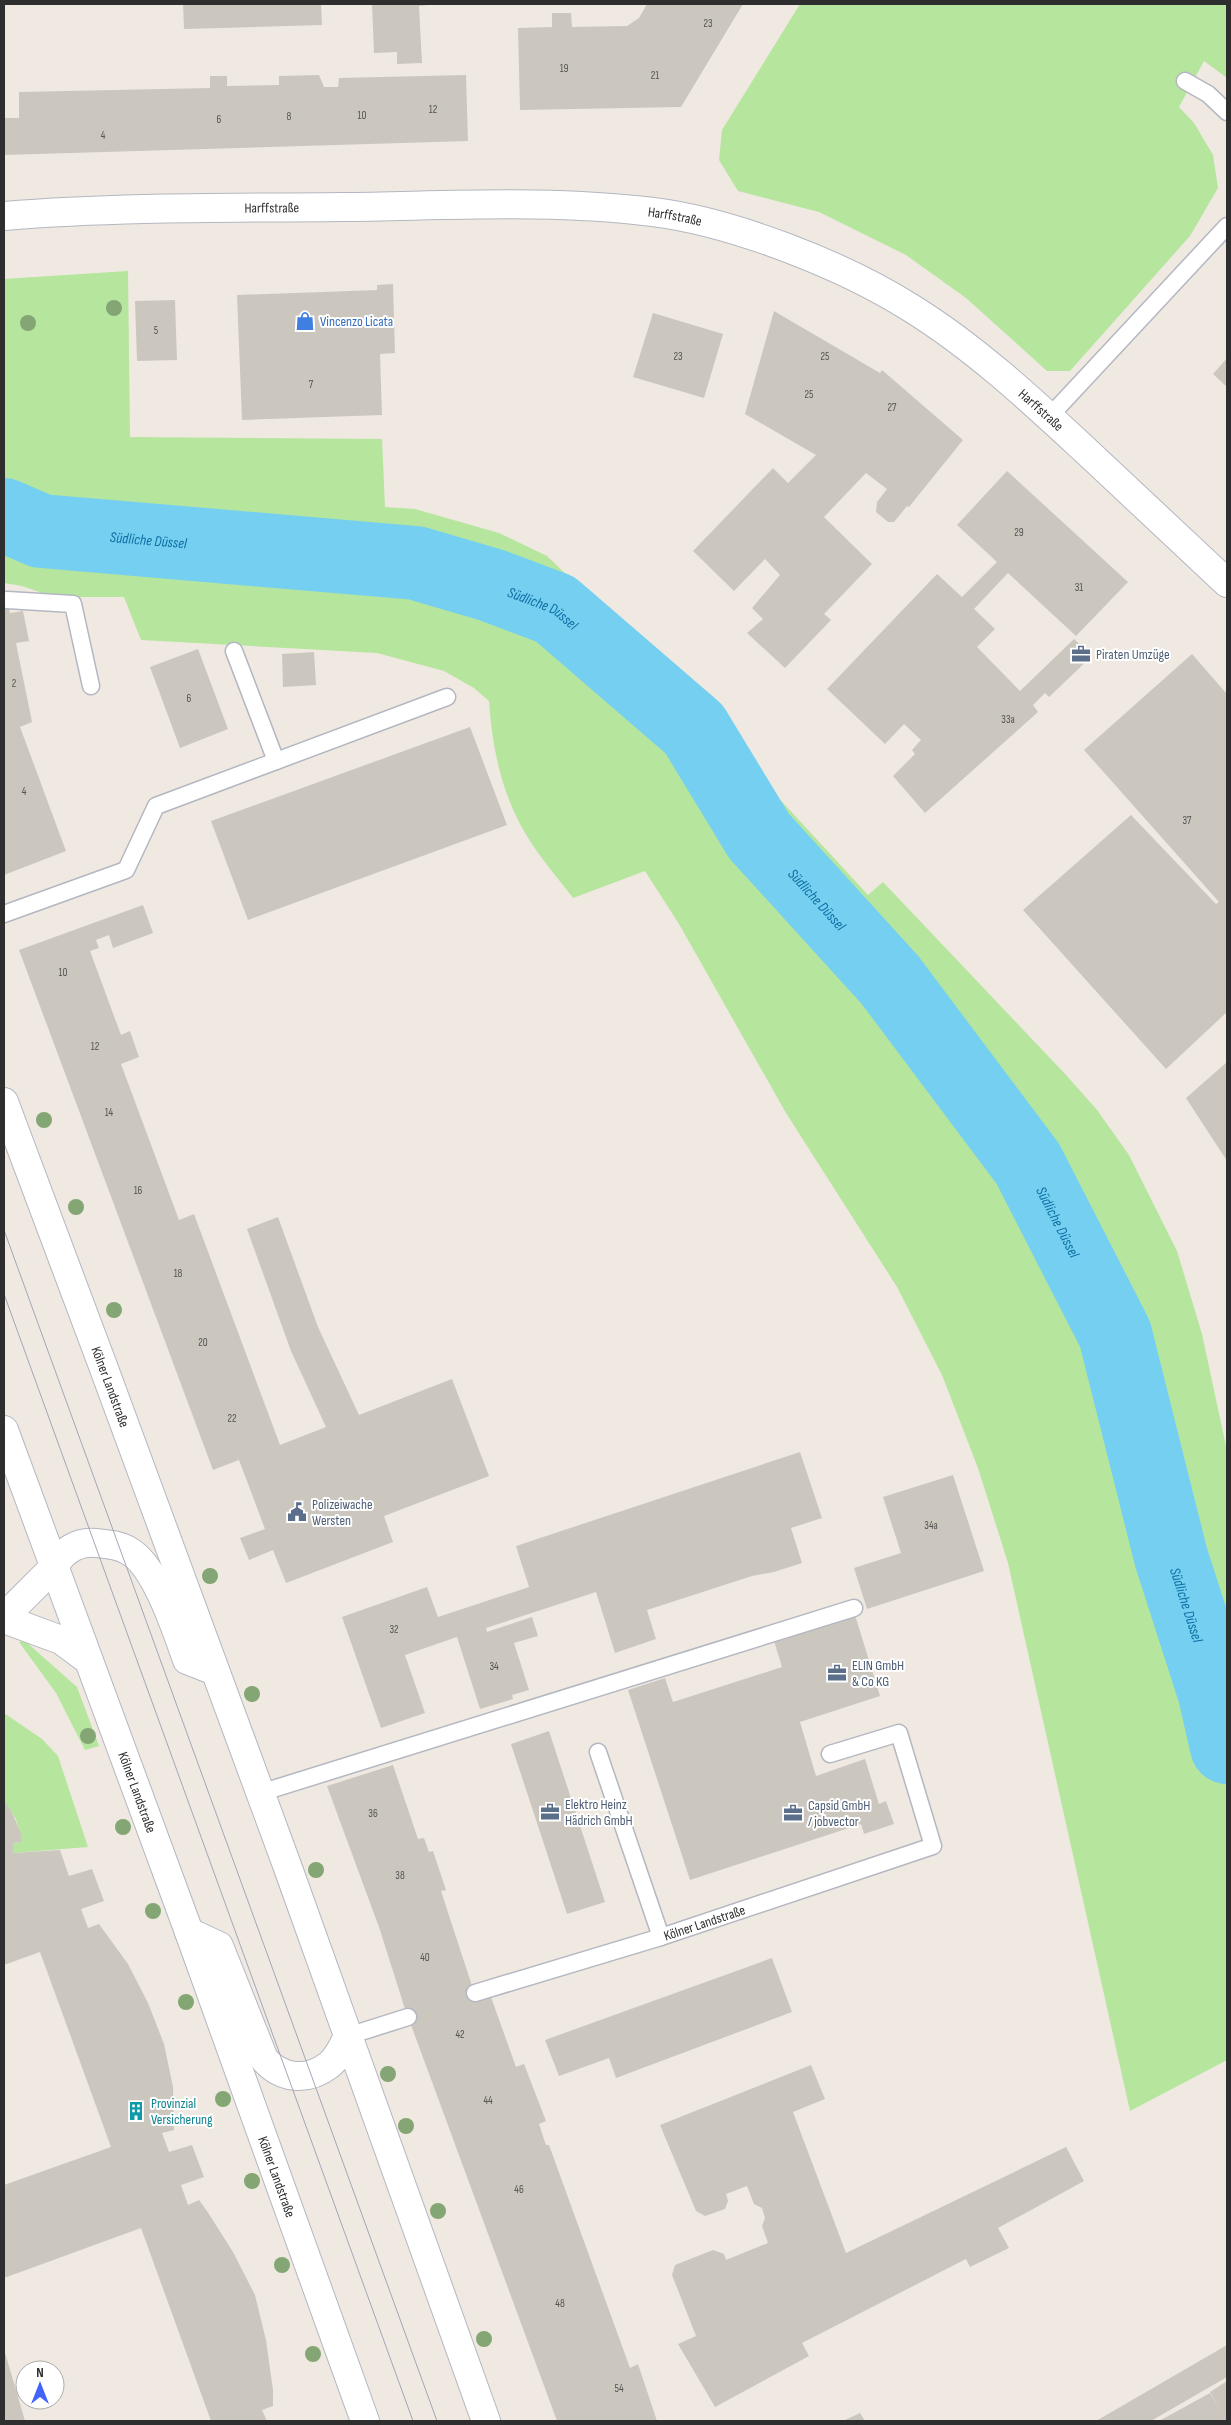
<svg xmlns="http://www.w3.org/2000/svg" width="1231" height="2425" font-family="'Sofia Sans Condensed',sans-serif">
<rect width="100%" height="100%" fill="#efe9e1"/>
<path fill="#b6e59e" d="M800,4H1227V78L1204,61L1179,107L1194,123L1213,155L1218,188L1190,236L1070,371H1047L966,298L906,255L819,212L738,191L719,160L722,130Z
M128,271L130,437L382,439L385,507L415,509L499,533L547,556L621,627L868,895L883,882L1067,1076L1097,1110L1129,1155L1177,1251L1202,1334L1227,1451V2060L1130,2111L1008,1563L978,1468L942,1375L897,1287L786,1113L679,924L645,871L573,898C558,878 540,858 527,836C502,796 492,748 489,701L474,688L444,671L377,653L141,640L124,597H54L22,586L4,583V279Z
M25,1641L77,1687L99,1746L85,1750L56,1693L19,1642Z
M4,1713L42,1739L58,1756L88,1847L13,1853V1843L22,1842L16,1819L4,1801Z"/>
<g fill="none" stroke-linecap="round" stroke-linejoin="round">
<path stroke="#75cff0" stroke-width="74" id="s1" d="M4,515L41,531L416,563L491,585L555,609L694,729L759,836L890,980L1028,1164L1115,1334L1171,1557L1215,1694L1227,1747"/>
</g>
<path fill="#cbc7bf" d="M183,4H321L322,25L184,29Z
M372,4H436L419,6L422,63L397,64V52L374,53Z
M647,4H743L681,107L520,110L518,28L552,27V13H571L572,27L627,26L639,18Z
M319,75L324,87H338L339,78L466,75L468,141L4,155V118H19V92L210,88V76H227V86L279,85V76Z
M393,284L395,353L380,354L382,415L242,420L237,295L377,290V285Z
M175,300L177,360L137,361L135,301Z
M774,311L880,373L882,370L963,440L909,507L907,506L894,522H888L876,512L877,502L887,489L866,473L824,517L872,564L824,614L831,620L785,668L747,633L763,619L752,608L780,575L765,559L734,591L693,551L773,468L788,483L816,455L745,414Z
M653,313L723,334L704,398L633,377Z
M1227,358V387L1213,374Z
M1007,471L1128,582L1076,636L1008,573L974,609L995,629L977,647L1020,691L1074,639L1092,656L1049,697L1045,693L1033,705L1038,712L925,813L893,776L915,754L912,750L921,740L904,724L885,744L827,689L937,574L962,597L997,562L957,525Z
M4,589L10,613L23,611L29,641L16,643L32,722L20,727L66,851L4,875Z
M198,649L228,729L180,748L150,667Z
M314,652L316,685L283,687L282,654Z
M1192,654L1227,694V1012L1166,1069L1023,910L1131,815L1216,904L1219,902L1084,750Z
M470,727L507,825L248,920L211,821Z
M143,905L153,933L113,948L109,935L96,940L99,948L90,951L121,1035L130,1031L139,1057L121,1064L179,1220L194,1214L280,1445L326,1427L291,1351L247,1229L278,1217L318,1327L359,1415L452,1379L489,1476L384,1516L393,1542L286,1583L273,1550L249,1560L240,1538L265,1529L239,1460L213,1470L19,950Z
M1227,1062V1161L1186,1098Z
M800,1452L822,1518L791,1528L802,1563L774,1572L752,1576L647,1610L656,1639L615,1653L596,1592L486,1628L487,1632L532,1617L538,1636L514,1643L529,1690L512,1695L513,1699L480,1709L457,1637L405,1655L425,1713L381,1728L342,1617L427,1587L438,1617L529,1587L516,1546Z
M953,1475L984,1571L867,1609L854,1568L901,1553L883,1497Z
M855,1615L880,1696L800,1722L816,1776L865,1759L879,1804L886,1801L894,1824L864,1834L861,1824L690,1880L628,1690L665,1678L673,1702L782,1667L774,1641Z
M549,1731L605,1902L567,1914L511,1744Z
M393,1765L418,1839L424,1838L429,1852L433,1851L446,1890L441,1891L477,2001L491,1997L516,2067L524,2064L546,2121L539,2124L546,2145H549L630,2368L638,2364L657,2421H557L404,2006L380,1930L327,1786Z
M4,1801L12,1812L21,1834L22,1842L13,1843V1853L60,1850L69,1876L92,1869L104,1901L81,1909L88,1928L99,1924L128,1964L148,2003L164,2044L173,2087L174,2130L162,2133L169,2152L192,2145L204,2177L181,2185L188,2205L199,2200L207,2211L233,2252L255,2295L266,2340L273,2390V2406L262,2410L267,2421H211L141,2228L4,2278V2185L111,2147L40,1952L4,1965Z
M772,1958L792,2012L616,2078L609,2058L559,2076L545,2040Z
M811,2065L825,2099L793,2112L846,2253L1066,2147L1084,2181L998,2228L1009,2248L970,2267L966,2259L802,2343L809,2356L715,2407L678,2344L696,2336L672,2275L675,2265L713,2250L724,2254L726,2260L768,2243L762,2226L765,2218L762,2208L754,2204L747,2186L726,2194L728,2201L725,2209L705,2216L696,2211L660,2125Z
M1227,2345V2377L1151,2421H1096Z
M4,2349L25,2421H4Z
M1227,2381V2421H1159L1210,2393L1220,2410L1210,2392Z
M860,2413L865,2421H843Z"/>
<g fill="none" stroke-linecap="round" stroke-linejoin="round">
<g stroke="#b4b7c1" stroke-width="19">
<g id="service">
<path d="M1185,81L1208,94L1227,112"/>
<path d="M1049,417L1227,226"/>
<path d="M7,600L73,604L91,686"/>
<path d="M234,651L276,761"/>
<path d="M4,914L126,870L156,806L447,697"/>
<path d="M598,1752L661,1937"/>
<path d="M260,1793L854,1608"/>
<path id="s2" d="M475,1993L661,1937L933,1846L899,1733L830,1754"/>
<path d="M348,2036L408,2017"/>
</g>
</g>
<g stroke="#b4b7c1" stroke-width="30">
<path id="minor" d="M4,1617L53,1568
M4,1619L61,1640L88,1660"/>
</g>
<g stroke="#b4b7c1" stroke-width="30">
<g id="tertiary">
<path id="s3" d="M4,216C116,207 229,208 342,207C445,206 550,199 653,212C733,222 843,265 911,308C974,347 1030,399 1084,449C1132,494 1179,538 1227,583"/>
</g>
</g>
<g stroke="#b4b7c1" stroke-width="30">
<g id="secondary">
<path id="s4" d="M4,1102L103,1366L288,1868L486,2421"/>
<path id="s5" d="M4,1430L189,1932L365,2421"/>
<path d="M53,1568C62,1552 76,1541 96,1543C107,1544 120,1545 129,1551C156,1566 177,1632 187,1660L215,1671"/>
<path d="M189,1932L219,1946L264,2059C281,2079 307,2082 329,2065C338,2058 343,2046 348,2036"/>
</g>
</g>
<use href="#service" stroke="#fff" stroke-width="16"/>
<use href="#minor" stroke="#fff" stroke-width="28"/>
<use href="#tertiary" stroke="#fff" stroke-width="28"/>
<use href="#secondary" stroke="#fff" stroke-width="28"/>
<path stroke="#a3a6b8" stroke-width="1" d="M4,1230L437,2421
M4,1294L413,2421"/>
</g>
<g fill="#84a574">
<circle cx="114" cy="308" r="8"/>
<circle cx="28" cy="323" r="8"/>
<circle cx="44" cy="1120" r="8"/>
<circle cx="76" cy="1207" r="8"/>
<circle cx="114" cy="1310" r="8"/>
<circle cx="210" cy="1576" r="8"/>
<circle cx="252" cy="1694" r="8"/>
<circle cx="88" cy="1736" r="8"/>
<circle cx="123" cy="1827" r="8"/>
<circle cx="316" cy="1870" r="8"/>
<circle cx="153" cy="1911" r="8"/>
<circle cx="186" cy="2002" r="8"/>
<circle cx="388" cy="2074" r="8"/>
<circle cx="223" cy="2099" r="8"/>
<circle cx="406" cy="2126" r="8"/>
<circle cx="252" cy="2181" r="8"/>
<circle cx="438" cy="2211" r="8"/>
<circle cx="282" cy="2265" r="8"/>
<circle cx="484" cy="2339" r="8"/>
<circle cx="313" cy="2354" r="8"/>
</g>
<defs>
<g id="shop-bare" transform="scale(1.5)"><path d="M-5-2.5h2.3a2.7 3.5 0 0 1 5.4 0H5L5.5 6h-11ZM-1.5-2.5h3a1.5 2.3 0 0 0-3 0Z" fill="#3f7fe0" stroke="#fff" stroke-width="2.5" paint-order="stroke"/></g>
<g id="office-bare" transform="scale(1.5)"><path d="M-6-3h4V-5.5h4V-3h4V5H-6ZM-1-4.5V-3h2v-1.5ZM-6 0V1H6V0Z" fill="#5c6f8a" stroke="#fff" stroke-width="2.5" paint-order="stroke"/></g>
<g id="civic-bare" transform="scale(1.5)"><path d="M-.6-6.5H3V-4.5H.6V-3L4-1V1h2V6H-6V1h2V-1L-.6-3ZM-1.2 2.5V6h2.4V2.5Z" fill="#5c6f8a" stroke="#fff" stroke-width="2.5" paint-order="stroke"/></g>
<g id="building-bare" transform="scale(1.5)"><path d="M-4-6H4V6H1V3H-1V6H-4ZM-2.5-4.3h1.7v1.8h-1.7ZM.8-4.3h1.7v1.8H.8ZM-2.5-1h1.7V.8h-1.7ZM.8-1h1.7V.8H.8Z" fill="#0f9aa8" stroke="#fff" stroke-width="2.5" paint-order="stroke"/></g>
</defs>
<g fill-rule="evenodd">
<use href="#shop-bare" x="305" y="321"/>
<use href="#office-bare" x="1081" y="654"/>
<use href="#civic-bare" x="297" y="1512"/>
<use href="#office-bare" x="837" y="1673"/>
<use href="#office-bare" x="550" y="1812"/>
<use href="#office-bare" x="793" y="1813"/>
<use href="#building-bare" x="136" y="2111"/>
</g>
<g text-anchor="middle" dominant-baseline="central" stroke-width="4" stroke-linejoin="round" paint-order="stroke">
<g font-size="11" fill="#555452">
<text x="708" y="23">23</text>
<text x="564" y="68">19</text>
<text x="655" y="75">21</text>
<text x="433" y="109">12</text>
<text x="362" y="115">10</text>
<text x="289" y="116">8</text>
<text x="219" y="119">6</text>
<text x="103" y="135">4</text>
<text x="156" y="330">5</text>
<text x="678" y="356">23</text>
<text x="825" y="356">25</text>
<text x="311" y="384">7</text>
<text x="809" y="394">25</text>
<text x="892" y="407">27</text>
<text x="1019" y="532">29</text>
<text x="1079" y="587">31</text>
<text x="14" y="683">2</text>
<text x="189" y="698">6</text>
<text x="1008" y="719">33a</text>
<text x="24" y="791">4</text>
<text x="1187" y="820">37</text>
<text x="63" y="972">10</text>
<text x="95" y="1046">12</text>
<text x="109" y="1112">14</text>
<text x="138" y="1190">16</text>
<text x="178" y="1273">18</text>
<text x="203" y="1342">20</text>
<text x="232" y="1418">22</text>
<text x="931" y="1525">34a</text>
<text x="394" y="1629">32</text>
<text x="494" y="1666">34</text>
<text x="373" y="1813">36</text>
<text x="400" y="1875">38</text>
<text x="425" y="1957">40</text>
<text x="460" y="2034">42</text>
<text x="488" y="2100">44</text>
<text x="519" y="2189">46</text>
<text x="560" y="2303">48</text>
<text x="619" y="2388">54</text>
</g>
<g font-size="14" fill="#2e2e2e" stroke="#fff">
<text stroke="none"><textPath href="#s3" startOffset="268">Harffstraße</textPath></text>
<text stroke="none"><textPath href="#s3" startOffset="672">Harffstraße</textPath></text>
<text stroke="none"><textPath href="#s3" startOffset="1092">Harffstraße</textPath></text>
<text stroke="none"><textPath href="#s4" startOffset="304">Kölner Landstraße</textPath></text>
<text stroke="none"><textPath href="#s5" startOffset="386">Kölner Landstraße</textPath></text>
<text stroke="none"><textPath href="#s2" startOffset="240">Kölner Landstraße</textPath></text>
<text stroke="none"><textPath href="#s5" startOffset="795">Kölner Landstraße</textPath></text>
</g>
<g font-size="14" fill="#366cbe" stroke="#fff" text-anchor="start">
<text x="320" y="321">Vincenzo Licata</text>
</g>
<g font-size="14" fill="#4e5e75" stroke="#fff" text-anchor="start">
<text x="1096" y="654">Piraten Umzüge</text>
<text x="312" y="1504">Polizeiwache<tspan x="312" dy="16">Wersten</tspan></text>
<text x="852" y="1665">ELIN GmbH<tspan x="852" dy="16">&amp; Co KG</tspan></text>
<text x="565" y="1804">Elektro Heinz<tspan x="565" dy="16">Hädrich GmbH</tspan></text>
<text x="808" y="1805">Capsid GmbH<tspan x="808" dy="16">/ jobvector</tspan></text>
</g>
<g font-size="14" fill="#0d838f" stroke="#fff" text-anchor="start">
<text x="151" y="2103">Provinzial<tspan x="151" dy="16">Versicherung</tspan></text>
</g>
<g font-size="15" font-style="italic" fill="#0d6fa3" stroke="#fff">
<text stroke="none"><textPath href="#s1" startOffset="148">Südliche Düssel</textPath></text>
<text stroke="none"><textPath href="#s1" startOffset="552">Südliche Düssel</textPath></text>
<text stroke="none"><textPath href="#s1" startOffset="958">Südliche Düssel</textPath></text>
<text stroke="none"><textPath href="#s1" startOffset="1362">Südliche Düssel</textPath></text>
<text stroke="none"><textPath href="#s1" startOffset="1768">Südliche Düssel</textPath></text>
</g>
</g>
<rect width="1231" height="2425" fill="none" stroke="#2e2e2e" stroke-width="10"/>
<g transform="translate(40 2385)"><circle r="24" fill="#ffffff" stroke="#ababab"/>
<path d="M0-4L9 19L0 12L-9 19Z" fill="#4264fb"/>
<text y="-8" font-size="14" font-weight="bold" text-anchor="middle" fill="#2e2e2e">N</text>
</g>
</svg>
